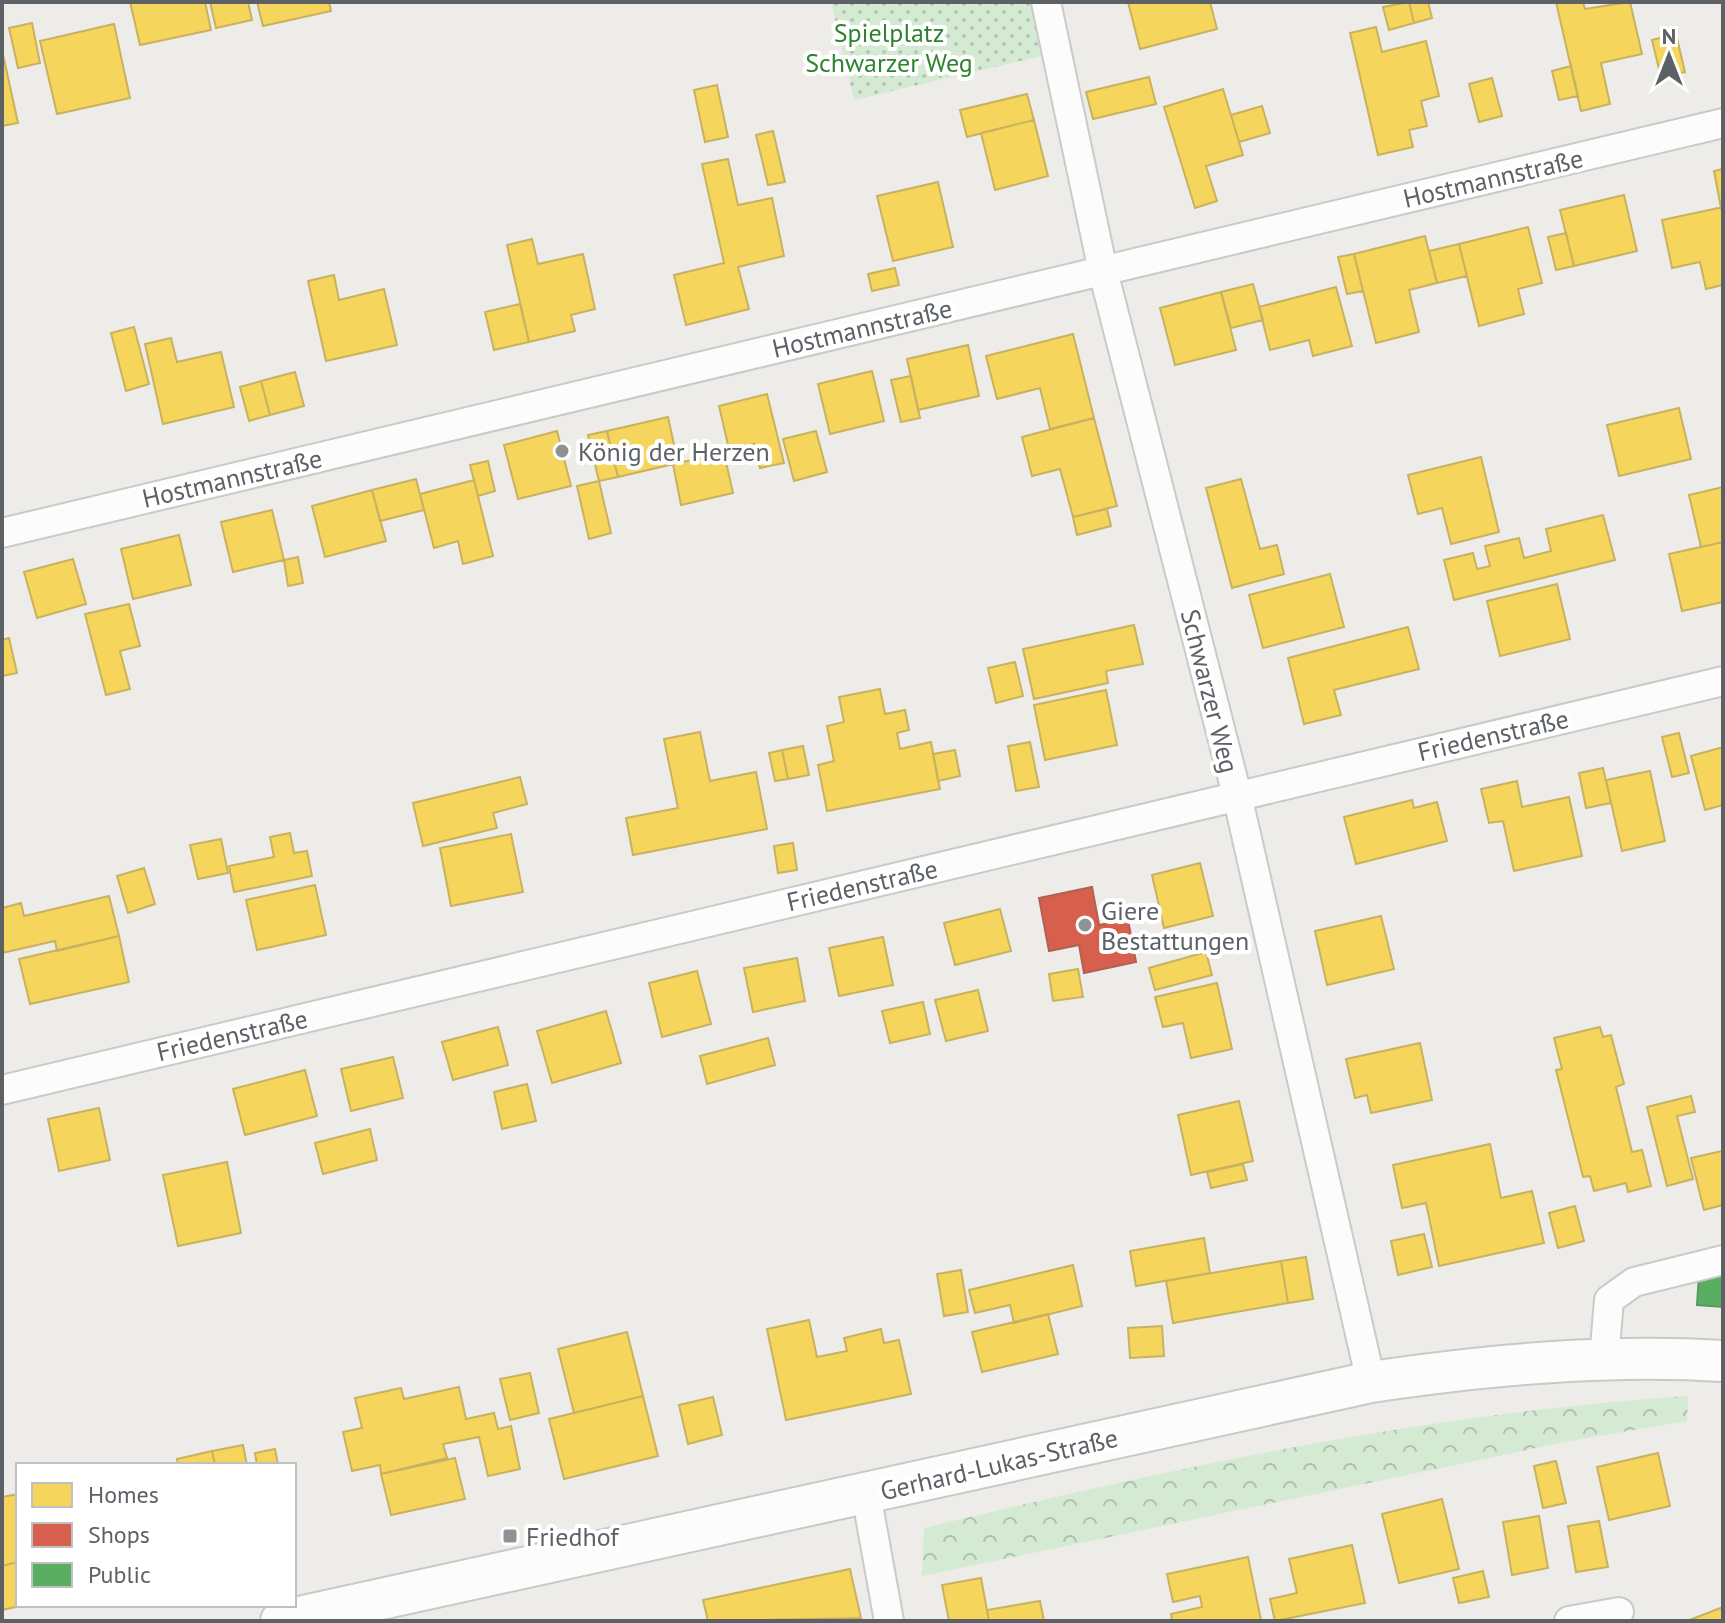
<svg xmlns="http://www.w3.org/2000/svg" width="1725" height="1623" font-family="'PT Sans',sans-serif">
<defs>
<pattern id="forest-crowns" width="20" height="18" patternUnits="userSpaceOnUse" patternTransform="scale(2)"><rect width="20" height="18" fill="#d5ead2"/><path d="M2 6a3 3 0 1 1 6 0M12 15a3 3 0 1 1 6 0" fill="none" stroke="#b0c1ae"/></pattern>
<pattern id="park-dots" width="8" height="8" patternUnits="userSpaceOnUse" patternTransform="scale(2)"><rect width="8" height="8" fill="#d5ead2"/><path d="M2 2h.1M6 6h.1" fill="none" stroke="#b0c1ae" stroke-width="1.8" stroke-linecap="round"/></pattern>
</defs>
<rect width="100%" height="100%" fill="#edece8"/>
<path fill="url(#forest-crowns)" d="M1688,1396L1687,1421L1570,1441L922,1576L924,1528C1176,1467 1430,1413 1688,1396Z"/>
<path fill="url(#park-dots)" d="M831,2H1038L1050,54L854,100Z"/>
<path fill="#f6d55c" stroke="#c8b25f" stroke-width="2" d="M130,2H205L211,30L140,45Z
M210,2H248L252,20L216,28Z
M257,2H329L331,11L263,26Z
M1128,2H1210L1217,29L1140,49Z
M1409,2H1428L1432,18L1414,23Z
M1409,2L1414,23L1389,30L1383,7Z
M1556,2H1583L1585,9L1630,2L1642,54L1601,63L1610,104L1581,111Z
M32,23L40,63L18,68L9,28Z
M114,24L130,98L57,114L40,41Z
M1376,27L1382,52L1426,41L1439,96L1421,101L1427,126L1409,130L1413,147L1378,155L1350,33Z
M1676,34L1685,72L1661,77L1652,40Z
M2,50L18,123L2,126Z
M1571,66L1578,96L1559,100L1552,71Z
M1149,77L1156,104L1093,119L1086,92Z
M1492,78L1502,116L1479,122L1469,84Z
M717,85L728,137L705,142L694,90Z
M1223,89L1243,155L1206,166L1217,201L1195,208L1164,107Z
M1027,94L1034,120L967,137L960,110Z
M1262,106L1270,133L1239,142L1231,115Z
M1034,120L1048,176L995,190L981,133Z
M773,131L785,182L768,185L756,135Z
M728,159L738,205L772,198L784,256L738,267L749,309L686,325L674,275L724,263L702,164Z
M1723,169V207L1721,208L1714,171Z
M938,182L953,247L893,261L877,196Z
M1624,195L1637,251L1574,266L1560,210Z
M1723,207V285L1706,289L1700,262L1672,268L1662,220Z
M1528,227L1542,283L1518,289L1524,314L1479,326L1459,244Z
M1566,233L1574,266L1556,270L1548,237Z
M1425,236L1437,283L1409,290L1419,332L1376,343L1354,254Z
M532,239L538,264L583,254L595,309L571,315L575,331L529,342L507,245Z
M1459,244L1467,276L1437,283L1429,251Z
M1354,254L1363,291L1347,294L1338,257Z
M895,268L899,285L872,291L868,274Z
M334,275L339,300L384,289L397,345L326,361L308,281Z
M1253,284L1263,320L1231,328L1221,292Z
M1336,287L1352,346L1313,356L1309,340L1270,350L1259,307Z
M1221,292L1236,350L1175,365L1160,308Z
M520,304L529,342L494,350L485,312Z
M134,327L149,384L126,391L111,333Z
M1073,334L1094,418L1050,429L1040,388L997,399L986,356Z
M171,338L177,362L221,352L234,407L163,424L145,344Z
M968,345L979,396L918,410L907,359Z
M872,371L884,421L830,434L818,384Z
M295,372L304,406L270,415L261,381Z
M911,376L920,418L901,422L891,380Z
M261,381L270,415L249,421L240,387Z
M767,394L784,463L760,468L754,444L729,449L719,406Z
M1679,408L1691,459L1619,476L1607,425Z
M668,417L678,463L618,477L607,431Z
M1094,418L1117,506L1073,517L1060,469L1032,476L1022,437Z
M557,431L571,486L518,499L504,445Z
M607,431L618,477L599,481L588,435Z
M816,431L827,472L794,481L783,439Z
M724,453L733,493L681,505L673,464Z
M1481,457L1499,532L1451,544L1442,508L1418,514L1408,475Z
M488,461L495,491L478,496L470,465Z
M416,479L424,510L380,521L372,490Z
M1241,479L1260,549L1277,545L1284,574L1232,588L1206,488Z
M474,480L493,556L463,564L458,541L434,548L420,494Z
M599,481L611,533L589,539L577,486Z
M1723,487V542L1701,547L1689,495Z
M372,490L386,541L325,557L312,506Z
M1107,509L1111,526L1077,535L1073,517Z
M272,510L284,560L233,572L221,522Z
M1603,515L1615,560L1454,600L1444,560L1473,553L1477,569L1490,566L1485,546L1519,538L1524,558L1551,551L1546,529Z
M179,535L191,585L133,599L121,549Z
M1723,542V602L1682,611L1669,554Z
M298,557L303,583L288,586L284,560Z
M73,559L86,604L37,618L24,572Z
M1330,574L1344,627L1263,648L1249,595Z
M1557,584L1570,639L1500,656L1487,601Z
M129,604L140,646L120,651L130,689L106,695L85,614Z
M1134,625L1143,664L1106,671L1108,683L1034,699L1023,649Z
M1408,627L1419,669L1334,690L1341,715L1304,724L1288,658Z
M9,638L17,673L2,676V640Z
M1015,662L1023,696L996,703L988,668Z
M880,689L885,714L905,710L909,730L897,733L900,749L931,742L940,789L827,811L818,765L834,761L827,726L844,722L839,697Z
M1106,690L1117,745L1045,760L1034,705Z
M700,732L710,781L756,772L767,829L633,855L626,818L678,808L664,739Z
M1679,733L1689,773L1672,777L1662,737Z
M1030,742L1039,787L1016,791L1008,746Z
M803,746L809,775L788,779L782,750Z
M1723,747V805L1705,810L1691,756Z
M782,750L788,779L775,781L769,753Z
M955,750L960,776L938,781L933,754Z
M1603,768L1611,803L1586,808L1579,773Z
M1650,771L1665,841L1622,851L1606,780Z
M520,777L527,804L493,813L497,828L423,846L413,803Z
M1517,781L1522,807L1569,797L1582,856L1514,871L1503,821L1489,823L1481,789Z
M1412,800L1414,808L1437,802L1447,841L1356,864L1344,817Z
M290,833L294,853L307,851L312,876L234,892L229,866L274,857L270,837Z
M511,834L523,892L451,906L440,848Z
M221,839L228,873L198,879L190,845Z
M793,843L797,870L778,873L774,846Z
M1200,863L1213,916L1164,928L1152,875Z
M144,868L155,904L128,913L117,876Z
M315,885L326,935L257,950L246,900Z
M109,896L119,936L57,951L55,941L2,953V908L21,903L24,916Z
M1000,909L1011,951L955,965L944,923Z
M1381,916L1394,969L1327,985L1315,931Z
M119,936L129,982L30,1004L19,959Z
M883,937L893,985L839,996L829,948Z
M1206,952L1212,975L1155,990L1149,968Z
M797,958L805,1001L753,1012L744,968Z
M1078,969L1083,997L1053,1001L1049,974Z
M697,971L711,1024L662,1037L649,983Z
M1217,983L1232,1049L1191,1058L1183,1023L1163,1027L1155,997Z
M978,990L988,1031L946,1041L935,1000Z
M923,1002L930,1034L890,1043L882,1011Z
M606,1011L621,1063L552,1083L537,1031Z
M498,1027L508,1065L453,1080L442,1042Z
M1600,1027L1603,1037L1611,1035L1624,1084L1616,1087L1632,1152L1642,1150L1651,1186L1628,1192L1626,1183L1594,1191L1590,1176L1583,1177L1556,1070L1562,1069L1554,1038Z
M768,1038L775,1065L707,1084L700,1056Z
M1420,1043L1432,1100L1371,1113L1367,1095L1355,1098L1346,1059Z
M393,1057L403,1098L351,1111L341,1069Z
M305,1070L317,1116L245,1135L233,1089Z
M527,1084L536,1121L502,1129L494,1092Z
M1691,1096L1695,1112L1677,1116L1693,1179L1667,1186L1647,1107Z
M1239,1101L1253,1161L1191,1175L1178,1115Z
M99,1108L110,1160L59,1171L48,1119Z
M370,1129L377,1160L323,1174L315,1143Z
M1490,1144L1501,1198L1532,1191L1544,1243L1439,1266L1426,1203L1402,1208L1393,1165Z
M1722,1151L1723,1205L1704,1210L1691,1158Z
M227,1162L241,1233L178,1246L163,1175Z
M1243,1164L1247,1180L1211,1188L1207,1172Z
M1575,1206L1584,1241L1558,1248L1549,1213Z
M1424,1234L1432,1267L1398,1275L1391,1241Z
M1204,1238L1210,1273L1136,1286L1130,1251Z
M1306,1257L1313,1299L1288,1303L1281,1261Z
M1281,1261L1288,1303L1173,1323L1166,1281Z
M1073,1265L1082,1306L1014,1323L1010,1305L975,1313L969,1290Z
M961,1270L968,1312L944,1316L937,1274Z
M1048,1314L1058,1354L982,1372L972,1332Z
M809,1320L817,1357L847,1351L844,1338L881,1329L884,1343L899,1340L911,1394L786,1420L767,1329Z
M1162,1326L1164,1356L1130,1358L1128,1328Z
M627,1332L643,1396L574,1413L558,1349Z
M530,1373L539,1413L510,1420L500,1379Z
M459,1387L466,1419L494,1413L498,1429L511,1426L520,1469L488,1476L479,1437L443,1444L447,1458L381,1474L380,1465L352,1471L343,1432L362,1428L355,1398L401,1388L404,1399Z
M643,1396L658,1456L564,1479L549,1419Z
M713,1397L722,1435L688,1444L679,1405Z
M243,1445L247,1465H215L212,1451Z
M275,1449L278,1465H257L255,1453Z
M212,1451L215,1465H178L177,1459Z
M1658,1453L1670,1506L1609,1520L1597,1467Z
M455,1458L465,1499L391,1515L381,1474Z
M1556,1461L1566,1503L1543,1508L1534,1466Z
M18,1494V1562L2,1566V1497Z
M1442,1499L1459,1569L1399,1583L1382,1514Z
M1539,1516L1548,1568L1512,1575L1503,1522Z
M1599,1521L1608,1567L1576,1572L1568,1526Z
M1352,1545L1365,1603L1275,1621L1270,1599L1297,1593L1289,1559Z
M1248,1557L1261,1620L1172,1621L1171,1614L1202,1607L1200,1596L1173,1602L1167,1574Z
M18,1562V1605H25L2,1610V1566Z
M850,1569L861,1618L708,1621L703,1600Z
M1483,1571L1489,1597L1459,1603L1453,1578Z
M981,1578L989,1621H949L942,1585Z
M1040,1601L1044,1621H989L987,1610Z
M1723,1607V1621H1687Z"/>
<path fill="#d6604d" stroke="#b16054" stroke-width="2" d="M1092,887L1099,925L1128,920L1136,962L1084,973L1079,945L1049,951L1039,898Z"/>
<path fill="#5aae61" stroke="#5b9762" stroke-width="2" d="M1699,1275L1723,1276V1307L1697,1305Z"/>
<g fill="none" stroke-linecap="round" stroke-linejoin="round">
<g stroke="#cacaca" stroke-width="32">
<path id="street" d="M1046,2L1103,271L1237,795L1371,1382
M2,533L1723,123
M2,1090L1723,681
M1604,1359L1609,1300L1634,1282L1723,1260
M866,1494L889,1621
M1569,1621L1619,1612"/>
</g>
<g stroke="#c9c9c8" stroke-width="44">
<path id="secondary" d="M281,1621L1371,1382C1487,1365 1605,1354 1723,1361"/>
</g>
<use href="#street" stroke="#fcfcfc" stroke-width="28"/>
<use href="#secondary" stroke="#fcfcfc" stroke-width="40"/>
</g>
<g fill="#8f9294" stroke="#fff" stroke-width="3">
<circle cx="562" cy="451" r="8"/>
<circle cx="1085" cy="925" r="8"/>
<rect x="502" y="1528" width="16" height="16" rx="4"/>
</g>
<g text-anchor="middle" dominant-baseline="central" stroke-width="8" stroke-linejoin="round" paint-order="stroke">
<g font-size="26" fill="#2e832f" stroke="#fff">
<text x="889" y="32">Spielplatz<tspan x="889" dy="30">Schwarzer Weg</tspan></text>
</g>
<g font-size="26" fill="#5c6166" stroke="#fff">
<text transform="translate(1493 178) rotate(-13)">Hostmannstraße</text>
<text transform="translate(862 328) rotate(-13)">Hostmannstraße</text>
<text transform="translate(232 478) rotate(-13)">Hostmannstraße</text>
<text transform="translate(1210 691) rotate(76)">Schwarzer Weg</text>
<text transform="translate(1493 735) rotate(-13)">Friedenstraße</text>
<text transform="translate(862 885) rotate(-13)">Friedenstraße</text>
<text transform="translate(232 1035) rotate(-13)">Friedenstraße</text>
<text transform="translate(999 1464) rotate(-13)">Gerhard-Lukas-Straße</text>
</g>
<g font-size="26" fill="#5c6166" stroke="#fff" text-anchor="start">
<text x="578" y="451">König der Herzen</text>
<text x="1101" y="910">Giere<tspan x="1101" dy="30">Bestattungen</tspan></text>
<text x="526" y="1536">Friedhof</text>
</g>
</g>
<rect width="1725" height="1623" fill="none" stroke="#5c6166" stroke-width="8"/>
<rect x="16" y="1463" width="280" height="144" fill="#ffffff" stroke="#bec0c2" stroke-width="2"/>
<rect x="32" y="1483" width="40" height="24" fill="#f6d55c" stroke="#bec0c2" stroke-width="2"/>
<text x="88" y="1503" font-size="24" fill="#5c6166">Homes</text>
<rect x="32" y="1523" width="40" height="24" fill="#d6604d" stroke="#bec0c2" stroke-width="2"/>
<text x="88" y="1543" font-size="24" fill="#5c6166">Shops</text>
<rect x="32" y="1563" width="40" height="24" fill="#5aae61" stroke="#bec0c2" stroke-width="2"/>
<text x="88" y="1583" font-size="24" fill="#5c6166">Public</text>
<g transform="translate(1669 56)" stroke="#ffffff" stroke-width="6" paint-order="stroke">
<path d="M0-6L14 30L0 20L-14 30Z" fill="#5c6166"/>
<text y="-12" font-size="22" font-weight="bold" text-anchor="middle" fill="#5c6166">N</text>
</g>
</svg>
